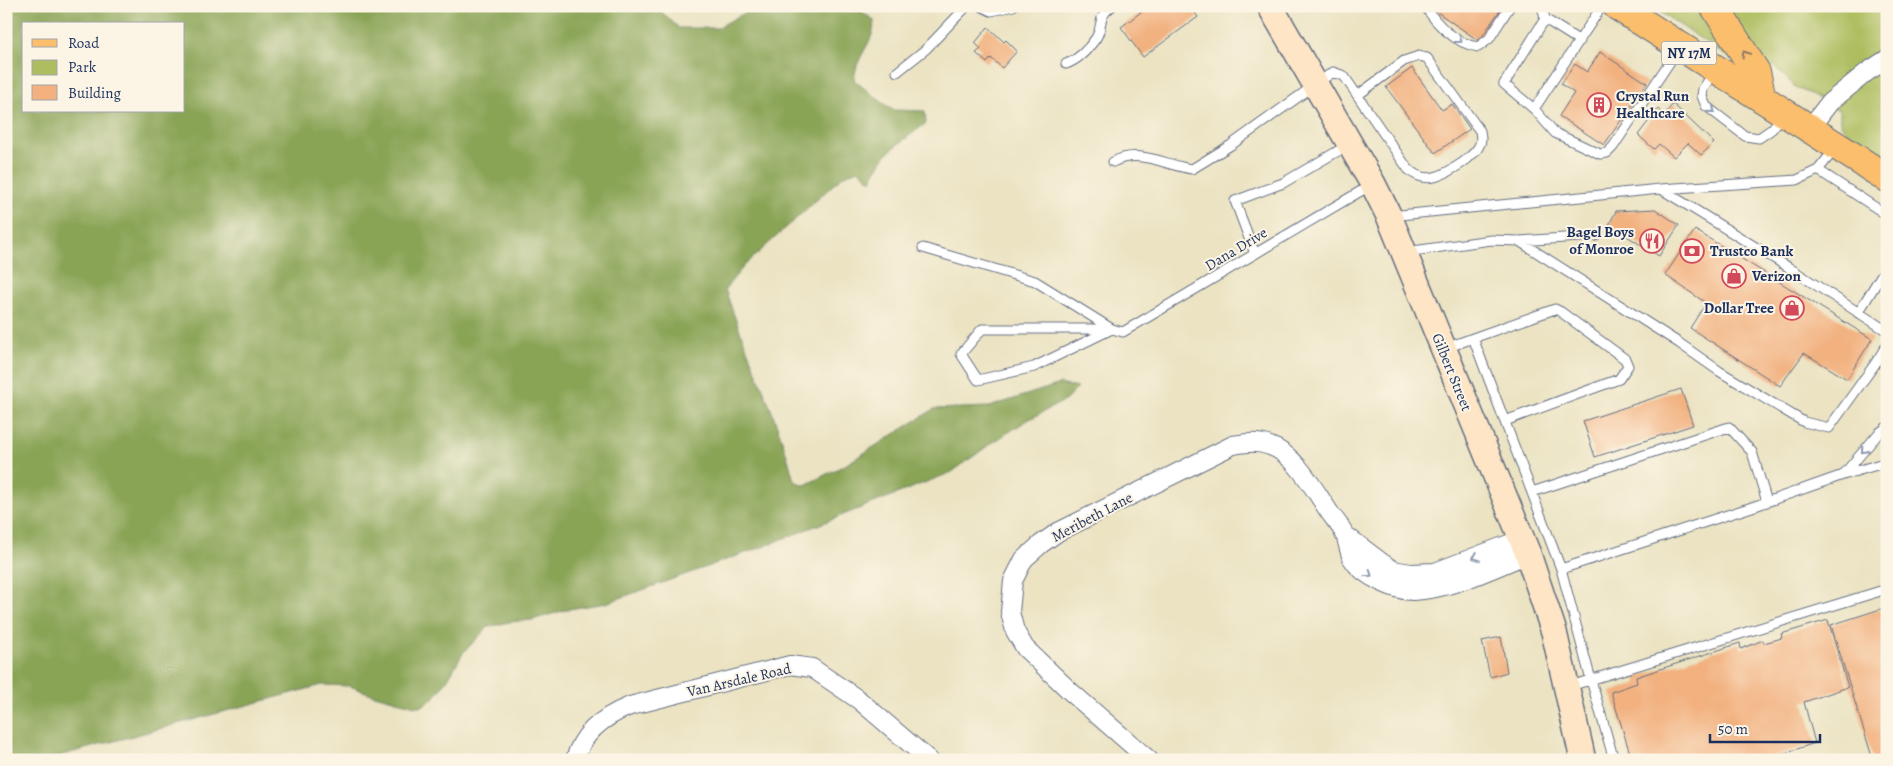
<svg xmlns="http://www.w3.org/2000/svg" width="1893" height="766" font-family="Alegreya,serif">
<rect width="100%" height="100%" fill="#fcf5e5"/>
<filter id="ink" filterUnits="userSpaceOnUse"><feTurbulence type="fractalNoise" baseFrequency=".02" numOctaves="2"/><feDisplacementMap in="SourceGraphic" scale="10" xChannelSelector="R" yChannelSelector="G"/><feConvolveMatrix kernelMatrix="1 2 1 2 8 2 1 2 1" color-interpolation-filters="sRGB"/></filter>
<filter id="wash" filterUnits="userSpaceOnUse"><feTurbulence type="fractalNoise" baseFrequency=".0096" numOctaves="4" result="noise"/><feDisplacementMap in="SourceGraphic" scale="20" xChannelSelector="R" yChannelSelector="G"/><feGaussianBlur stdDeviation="1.12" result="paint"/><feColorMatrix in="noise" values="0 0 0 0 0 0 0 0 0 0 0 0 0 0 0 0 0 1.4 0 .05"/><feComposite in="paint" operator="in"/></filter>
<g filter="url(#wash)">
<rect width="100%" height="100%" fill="#ebe3c2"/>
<path fill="#adbd5f" stroke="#64765e" d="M1655,6H1887V158L1848,135L1840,123V111L1811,94L1796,88L1774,66L1736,62L1657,10Z"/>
<path fill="#8aa456" stroke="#526a5a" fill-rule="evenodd" d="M6,6H655L679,28H717L757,6H853L874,20C874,39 866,45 859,61C856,66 855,74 854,80L883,103L894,110L925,111L926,123C913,134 895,145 885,156C879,163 875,173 871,181L859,170L844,175L744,266L725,289C746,354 778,415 794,481L805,485L845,465L934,409L989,407L1060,384L1077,388L1066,400L1026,421L989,445L952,472L762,547L606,603L569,609L532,620L509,622L488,627L463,653L448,679L434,698L422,706H415L371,694L350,686L322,685L44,760H6ZM24,24H184V111H24Z"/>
<g id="blocks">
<path fill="#f2b17f" d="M1149,6H1190L1198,17L1143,57L1121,27Z
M1436,6H1495L1500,10L1479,41L1434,10Z
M988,27L1004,42L1006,40L1017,51L1002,68L991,58L987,63L976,53L981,49L975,43Z
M1600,52L1647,83L1604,145L1559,116L1574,93L1561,84L1575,64L1587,72Z
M1412,68L1442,110L1452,104L1470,129L1435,153L1386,87Z
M1673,104L1714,143L1701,155L1688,143L1674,157L1659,144L1654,149L1638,135L1658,109L1664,115Z
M1655,209L1679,225L1659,256L1609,225L1616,211Z
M1695,230L1872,339L1847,379L1804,353L1780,386L1690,328L1706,303L1665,275Z
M1681,389L1693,425L1595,457L1583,421Z
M1887,607V756L1873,760L1831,625Z
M1828,620L1848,687L1804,702L1815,743L1773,757L1774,760H1632L1611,692L1637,683L1636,677L1740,643L1741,649L1763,640L1764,643L1782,638L1781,634Z
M1501,637L1507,672L1490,677L1482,641Z"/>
</g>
</g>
<g filter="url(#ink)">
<use href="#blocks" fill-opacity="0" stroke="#646e81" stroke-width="1"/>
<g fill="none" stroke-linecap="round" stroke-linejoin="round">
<g stroke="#646e81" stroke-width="11">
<path id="lane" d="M981,6L991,11L1013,6
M1425,6C1436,24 1456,44 1478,47L1489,39L1510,6
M1542,6L1545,19
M1580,41L1545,19L1504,84L1534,109L1602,6
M1066,64C1078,60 1089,48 1096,38C1104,25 1096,18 1112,6
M897,72L926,49L967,6
M1714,72L1703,89L1702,96L1706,106L1745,136L1759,138L1772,129L1782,116
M1534,109L1555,133L1600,154L1607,153L1613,147L1679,48
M1113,162C1139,148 1164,165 1192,169L1231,145L1333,72L1344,76L1408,169C1426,186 1444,175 1462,163C1468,158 1475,154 1479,146C1482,141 1481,137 1480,131L1427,58L1419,56L1404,61L1358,95
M1818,170L1887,215
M1661,189L1788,267L1887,331
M1390,216L1660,189L1797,180L1818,170L1835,149
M1519,241L1595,236
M923,248L1035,281L1112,329L1123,332L1371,185
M1406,252L1491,240L1519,241L1679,343L1719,371L1804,422L1829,428L1875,364L1887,345
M1255,254L1235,201L1283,183L1350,144
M1858,313L1887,266
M982,329H1112L1034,367L978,380L961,354Z
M1473,338L1555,309L1561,312L1625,359L1628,366L1619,379L1505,421
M1446,348L1473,338L1561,569
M1843,475L1879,433L1887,427
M1532,492L1729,427L1752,452L1767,502
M1567,687L1887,589
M1614,760L1591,680L1561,569L1755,506L1843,475L1887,462"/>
</g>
<g stroke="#646e81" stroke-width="20">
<path id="street" d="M1809,129L1830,102L1867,72L1887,59
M1344,534L1381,562L1393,570L1411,573L1435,572L1522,539
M575,760C582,732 605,716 630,706L790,665L812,668L859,700L929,760
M1149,760L1071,692L1025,648L1015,631L1010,612L1013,581L1024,559L1041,544L1058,532L1233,445C1246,443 1257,441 1270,446C1295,454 1314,489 1328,510C1333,518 1341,526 1345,535C1348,543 1349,553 1353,560C1363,576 1395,591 1413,591C1450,590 1493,568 1528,554"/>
</g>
<g stroke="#646e81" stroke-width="28">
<path id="secondary" d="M1270,6L1373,184L1389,216L1528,554L1554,632L1583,760"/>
</g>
<g stroke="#646e81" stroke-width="30">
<path id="primary" d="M1617,6L1887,178
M1714,6L1756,72L1762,98"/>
</g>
<use href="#lane" stroke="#fff" stroke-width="9"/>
<use href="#street" stroke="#fff" stroke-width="18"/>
<use href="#secondary" stroke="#fde5c5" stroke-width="25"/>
<use href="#primary" stroke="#fabe6d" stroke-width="28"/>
</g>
<defs><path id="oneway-chevron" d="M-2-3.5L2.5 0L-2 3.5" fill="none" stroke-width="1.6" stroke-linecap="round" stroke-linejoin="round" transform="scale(1.25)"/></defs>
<g stroke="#8d97ae">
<use href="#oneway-chevron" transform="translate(1459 40) rotate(36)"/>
<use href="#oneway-chevron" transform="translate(1712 110) rotate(41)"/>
<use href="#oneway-chevron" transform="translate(1864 450) rotate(131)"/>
<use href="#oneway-chevron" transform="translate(1476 557) rotate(159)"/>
<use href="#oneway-chevron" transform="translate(1369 574) rotate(36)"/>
</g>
<use stroke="#8a7666" href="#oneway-chevron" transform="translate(1745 54) rotate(-122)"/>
</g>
<defs>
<g id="building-ring" transform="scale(1.25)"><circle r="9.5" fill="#fcf5e5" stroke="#d1495b" stroke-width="1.5"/><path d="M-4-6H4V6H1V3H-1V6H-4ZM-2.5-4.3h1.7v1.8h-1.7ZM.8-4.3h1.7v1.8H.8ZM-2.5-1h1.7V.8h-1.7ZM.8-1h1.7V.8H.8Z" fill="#d1495b"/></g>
<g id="restaurant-ring" transform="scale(1.25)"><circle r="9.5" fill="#fcf5e5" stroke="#d1495b" stroke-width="1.5"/><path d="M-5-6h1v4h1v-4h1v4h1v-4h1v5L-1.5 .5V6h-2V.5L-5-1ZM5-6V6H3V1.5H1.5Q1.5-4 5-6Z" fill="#d1495b"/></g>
<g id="bank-ring" transform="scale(1.25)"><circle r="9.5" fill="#fcf5e5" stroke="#d1495b" stroke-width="1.5"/><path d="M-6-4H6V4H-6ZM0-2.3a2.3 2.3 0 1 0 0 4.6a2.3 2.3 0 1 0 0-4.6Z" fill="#d1495b"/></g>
<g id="shop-ring" transform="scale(1.25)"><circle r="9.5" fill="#fcf5e5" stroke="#d1495b" stroke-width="1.5"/><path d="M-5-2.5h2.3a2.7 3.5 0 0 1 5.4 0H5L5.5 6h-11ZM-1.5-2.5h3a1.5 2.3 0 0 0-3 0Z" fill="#d1495b"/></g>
</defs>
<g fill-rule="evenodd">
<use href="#building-ring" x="1599" y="105"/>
<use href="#restaurant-ring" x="1652" y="241"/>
<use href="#bank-ring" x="1692" y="251"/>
<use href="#shop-ring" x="1734" y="276"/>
<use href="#shop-ring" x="1792" y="308"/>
</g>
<g text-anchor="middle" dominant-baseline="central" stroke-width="4" stroke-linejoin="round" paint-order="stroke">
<rect fill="#fcf5e5" stroke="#5e6a86" stroke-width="1" x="1661.5" y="41.5" width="55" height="23" rx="4"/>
<g font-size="14" font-weight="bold" fill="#1b2f5e">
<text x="1689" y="53">NY 17M</text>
</g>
<g font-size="15" font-weight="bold" fill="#1b2f5e" stroke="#fcf5e5" text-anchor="start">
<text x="1616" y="96">Crystal Run<tspan x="1616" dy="17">Healthcare</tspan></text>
<text x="1634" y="232" text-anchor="end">Bagel Boys<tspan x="1634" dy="17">of Monroe</tspan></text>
<text x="1710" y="251">Trustco Bank</text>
<text x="1752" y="276">Verizon</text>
<text x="1774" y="308" text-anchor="end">Dollar Tree</text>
</g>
<g font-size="15" fill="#1b2f5e" stroke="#fcf5e5">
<text transform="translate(1236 249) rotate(-31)">Dana Drive</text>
<text transform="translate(1452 372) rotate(68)">Gilbert Street</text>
<text transform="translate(1092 517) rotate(-28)">Meribeth Lane</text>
<text transform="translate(739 680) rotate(-13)">Van Arsdale Road</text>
</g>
</g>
<rect width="1893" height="766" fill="none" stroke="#fcf5e5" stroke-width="25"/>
<rect x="22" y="22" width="162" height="90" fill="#fcf5e5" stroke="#a2a6af"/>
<rect x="32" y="39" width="25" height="8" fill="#fabe6d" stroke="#a2a6af"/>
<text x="68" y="48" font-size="15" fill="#1b2f5e">Road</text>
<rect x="32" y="60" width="25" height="15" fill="#adbd5f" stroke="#a2a6af"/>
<text x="68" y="72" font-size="15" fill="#1b2f5e">Park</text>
<rect x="32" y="85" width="25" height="15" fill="#f2b17f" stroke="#a2a6af"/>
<text x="68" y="98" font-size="15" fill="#1b2f5e">Building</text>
<path d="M1710 734v8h110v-8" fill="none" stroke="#1b2f5e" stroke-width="2.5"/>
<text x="1718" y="734" font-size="15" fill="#1b2f5e" stroke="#fcf5e5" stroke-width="4" paint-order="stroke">50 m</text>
</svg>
